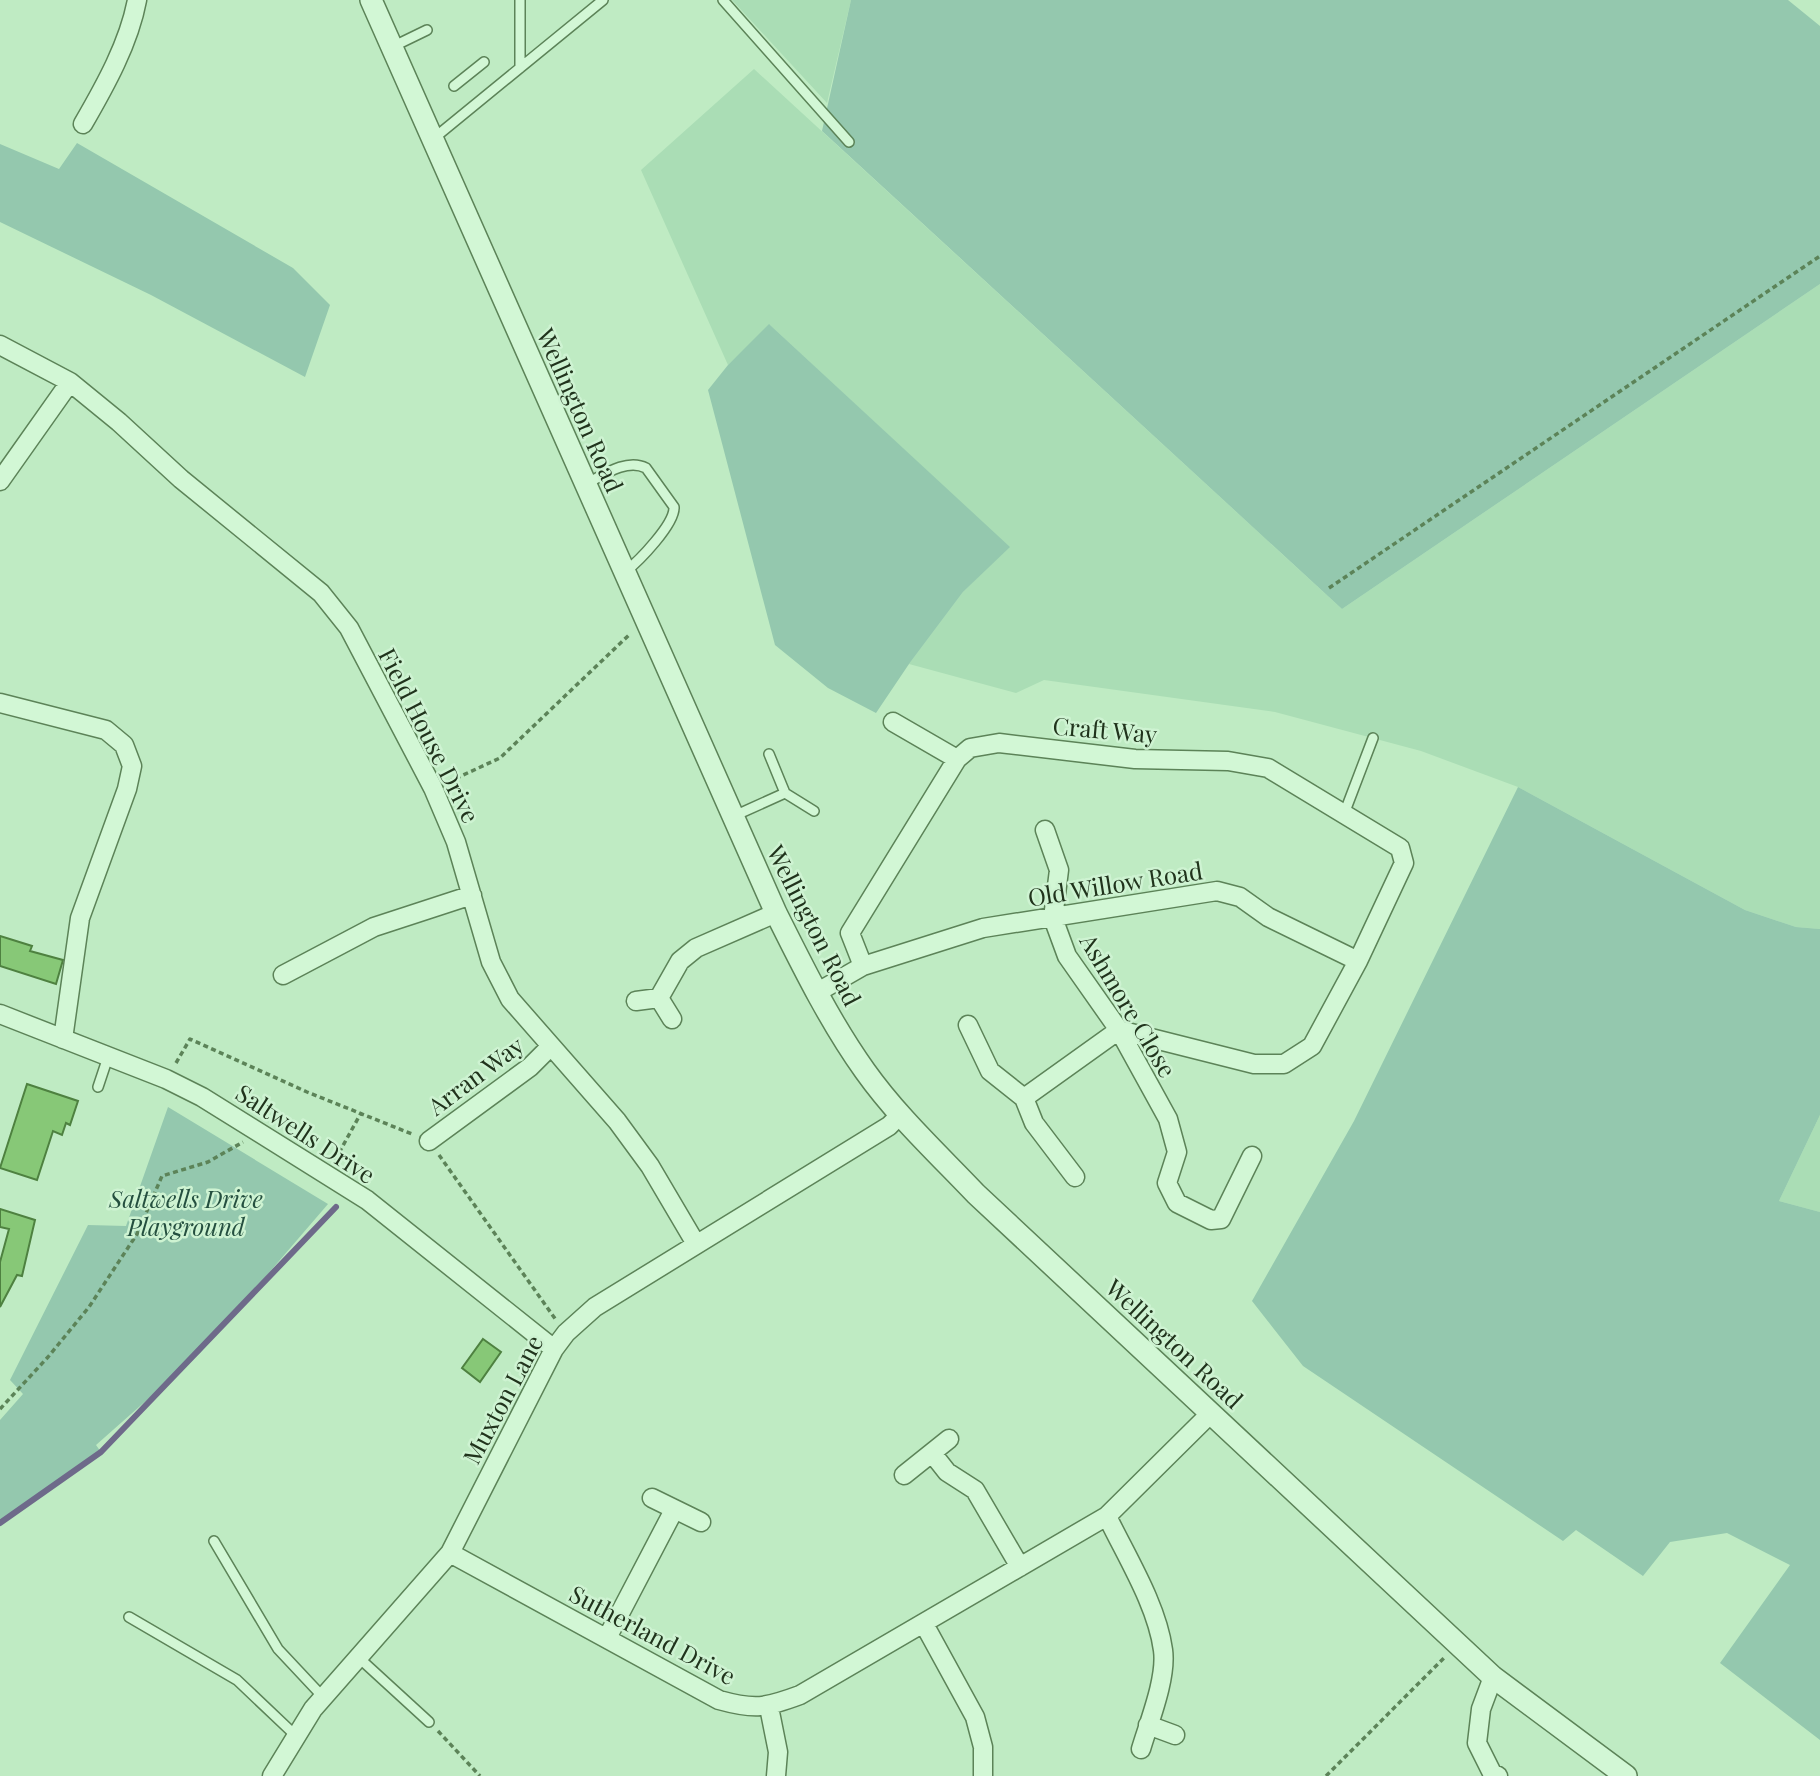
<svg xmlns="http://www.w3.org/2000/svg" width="1820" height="1776" font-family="'Playfair Display',serif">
<rect width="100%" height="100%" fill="#bfebc3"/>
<path fill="#aaddb5" d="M732,0H851L827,103Z
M754,69L1342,609L1820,284V929L1796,927L1745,910L1518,787L1421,751L1275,712L1044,680L1016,693L909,664L963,592L1009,547L770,325L728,365L641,170Z
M1820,1115V1212L1779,1201Z"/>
<path fill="#94c8ae" d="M851,0H1788L1820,26V284L1342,609L822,131Z
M77,143L293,268L330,305L305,377L151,295L0,222V144L59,169Z
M769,324L1010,547L963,592L909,664L876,713L828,688L775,645L708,390L728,365Z
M1518,787L1745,910L1796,927L1820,929V1115L1779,1201L1820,1212V1740L1720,1663L1790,1565L1727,1533L1670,1542L1643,1576L1576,1530L1563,1541L1303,1366L1252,1301L1354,1121Z
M168,1107L328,1204L200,1353L96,1445L101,1452L0,1523V1420L23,1394L10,1380L88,1225L126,1226Z"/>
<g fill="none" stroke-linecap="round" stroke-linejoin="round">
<path stroke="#6e6a8a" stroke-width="6" d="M0,1523L101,1452L336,1207"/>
</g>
<path fill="#87c877" stroke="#4e8140" stroke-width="2" d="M0,936L32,946L30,951L63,960L56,984L0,966Z
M27,1084L78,1101L70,1125L66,1123L62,1135L53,1131L37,1180L0,1168Z
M0,1209L35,1220L22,1276L17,1275L0,1307V1262L9,1229L0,1227Z
M483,1339L501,1352L480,1382L462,1368Z"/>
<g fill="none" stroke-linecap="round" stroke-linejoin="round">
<g stroke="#5c8358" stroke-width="12">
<path id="service" d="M723,0L849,142
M392,47L427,30
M520,68V0
M454,86L484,62
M433,139L603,0
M586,484C603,475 627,458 646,468L674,507C675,524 639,561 625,572
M769,754L785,793
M1344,814L1373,738
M734,816L785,793L814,811
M98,1087L108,1057
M214,1541L278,1649L323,1697
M129,1617L237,1680L295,1735
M358,1657L429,1722"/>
</g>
<g stroke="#5c8358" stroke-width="21">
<path id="minor" d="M83,124C105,86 129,43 137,0
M0,345L70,382L119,422L181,479L321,593L349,628L433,788L456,842L491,962L510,999L617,1121L650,1166L696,1244
M0,481L70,382
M0,703L106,730L124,745L132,766L127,789L80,918L63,1039
M893,722L957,759
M1045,830L1059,870L1053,918L1067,956L1119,1030L1168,1119L1177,1152L1167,1183L1177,1203L1211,1220L1221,1219L1252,1156
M863,966L983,928L1217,891L1240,897L1268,917L1358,961
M283,975L374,927L472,895
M816,993L863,966L850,933L957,759L970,748L999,743L1135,759L1228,761L1268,768L1400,848L1404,863L1358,961L1312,1046L1284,1064H1254L1119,1030
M659,998L672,1019
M636,1001L659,998L680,961L696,948L776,913
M0,1014L166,1079L202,1097L367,1200L554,1349
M968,1025L990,1071L1024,1098L1034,1123L1075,1177
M1024,1098L1119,1030
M429,1141L530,1067L550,1047
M932,1453L947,1472L975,1490L1020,1567
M904,1475L949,1439
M652,1498L701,1522
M1107,1516C1126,1556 1157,1605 1163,1650C1167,1678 1149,1722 1141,1749
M450,1553L719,1700C755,1710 765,1708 800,1695L1107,1516L1211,1413
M924,1624L975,1717L983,1747V1776
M607,1638L674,1510
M1493,1677L1481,1709L1477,1743L1492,1773L1498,1776
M769,1707L778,1752L776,1776
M1148,1725L1175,1735
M272,1776L313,1709L450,1553L554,1349L566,1333L595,1307L889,1126L900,1115"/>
</g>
<g stroke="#5c8358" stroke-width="24">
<path id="tertiary" d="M371,0L776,913C803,967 830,1022 865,1071C897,1116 938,1154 976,1194L1493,1677L1626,1776"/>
</g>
<path stroke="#5c8358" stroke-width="3.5" stroke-dasharray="5 3.5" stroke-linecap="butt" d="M1329,588L1820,256
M448,782L500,758L630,634
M176,1063L190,1039L307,1092L412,1134
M439,1155L556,1320
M335,1160L361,1113
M0,1409L48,1357L89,1307L137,1234L162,1176L208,1162L243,1142
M438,1731L480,1776
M1326,1776L1444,1658"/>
<use href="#service" stroke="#d2f7d5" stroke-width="9"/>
<use href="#minor" stroke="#d2f7d5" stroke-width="18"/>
<use href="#tertiary" stroke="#d2f7d5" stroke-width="21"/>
</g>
<g text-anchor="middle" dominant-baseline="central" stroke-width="5" stroke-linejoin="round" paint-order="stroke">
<g font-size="24" fill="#20331c" stroke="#cef3d2">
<text transform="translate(581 410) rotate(66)">Wellington Road</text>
<text transform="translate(1105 729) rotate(5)">Craft Way</text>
<text transform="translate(430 735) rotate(63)">Field House Drive</text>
<text transform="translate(1115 883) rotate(-9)">Old Willow Road</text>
<text transform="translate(815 925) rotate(63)">Wellington Road</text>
<text transform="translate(1129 1005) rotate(59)">Ashmore Close</text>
<text transform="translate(475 1075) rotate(-37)">Arran Way</text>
<text transform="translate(306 1133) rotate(33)">Saltwells Drive</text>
<text transform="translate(1175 1343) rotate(43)">Wellington Road</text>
<text transform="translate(502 1399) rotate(-62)">Muxton Lane</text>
<text transform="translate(653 1634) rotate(28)">Sutherland Drive</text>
</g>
<g font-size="24" font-style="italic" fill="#244f3f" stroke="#cef3d2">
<text x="186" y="1198">Saltwells Drive<tspan x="186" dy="28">Playground</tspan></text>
</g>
</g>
</svg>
